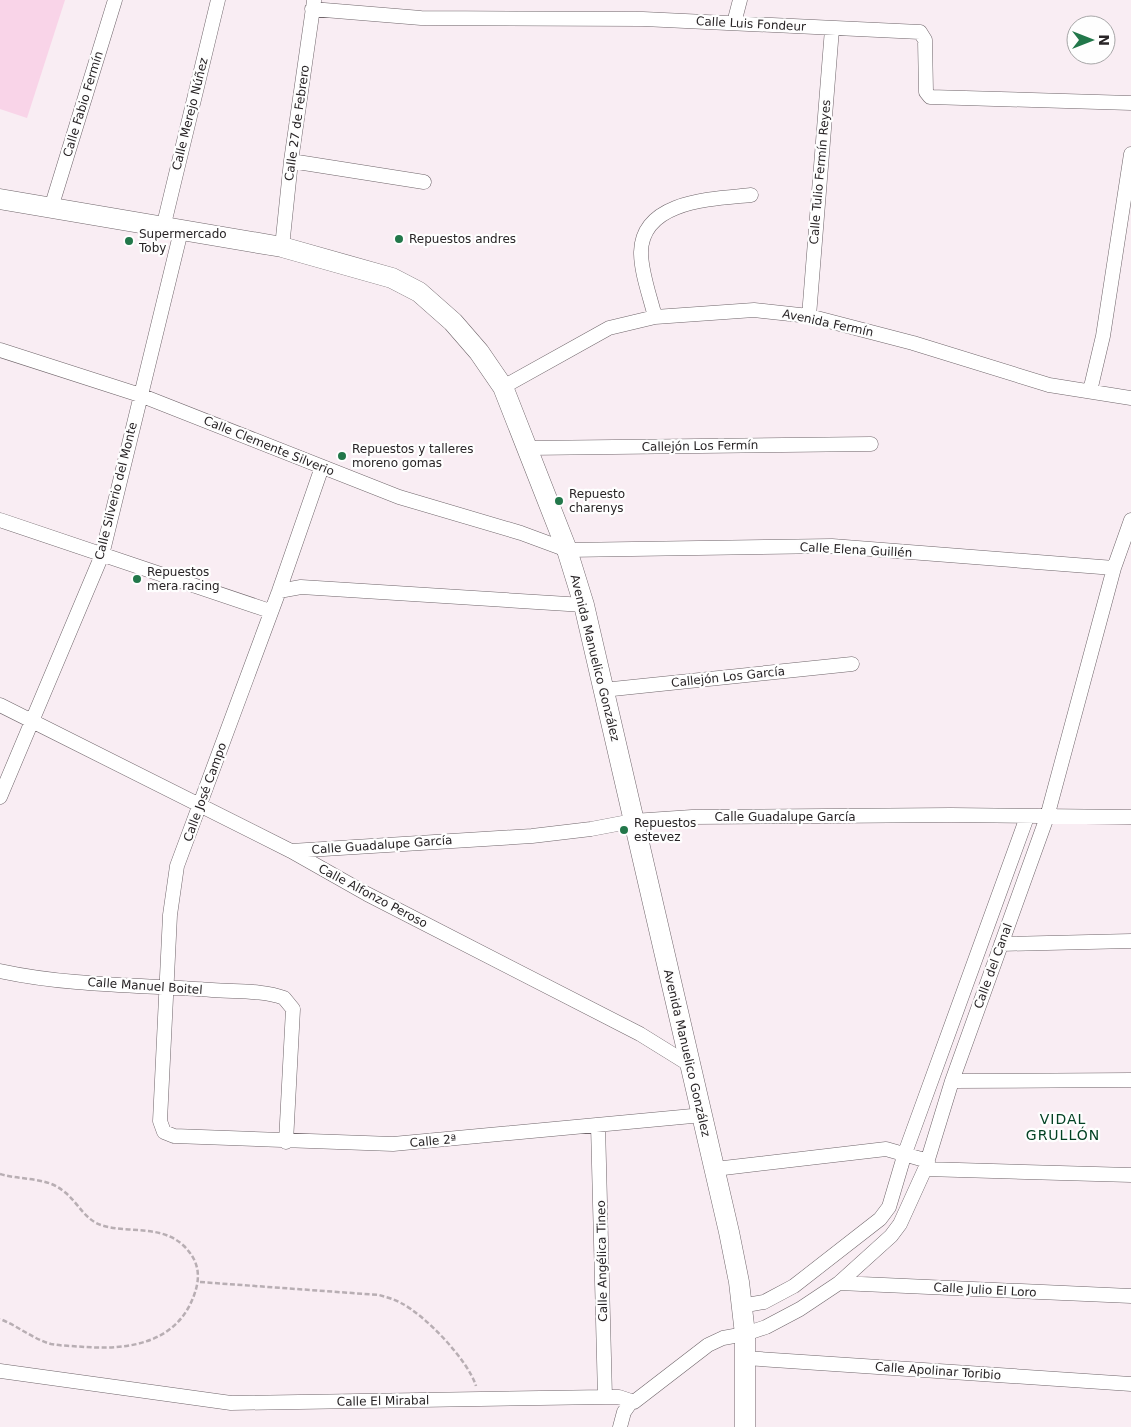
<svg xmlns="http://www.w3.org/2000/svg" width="1131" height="1427" font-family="'DejaVu Sans',sans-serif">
<rect width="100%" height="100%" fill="#f9edf3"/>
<path fill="#f9d4e8" d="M0,0H65L27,118L0,109Z"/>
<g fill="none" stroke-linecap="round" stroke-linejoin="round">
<g stroke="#6f656a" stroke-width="15">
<path id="street" d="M312,9L421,18L643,19L920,32L925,40L926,92L930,97L1131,103
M734,23L740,0
M291,161L424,182
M51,208L115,0
M163,228L218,0
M282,247L291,161L314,1
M809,316L832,29
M655,317C650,296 641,273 641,252C642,200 713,199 751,195
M0,350L140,395L399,497L521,533L567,550L832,546L1114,568
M503,387L609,328L655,317L754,310L809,316L913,343L1049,385L1131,398
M1090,391L1103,336L1131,154
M528,448L871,444
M322,467L279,591L177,866L170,915L160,1121L164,1132L174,1136L393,1144L703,1115
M0,520L270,611
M279,591L301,587L584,605
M603,690L852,664
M0,705L291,851L367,894L640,1034L690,1065
M0,797L102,555L181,231
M291,851L532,836L591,829L633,821L692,817L951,815L1131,817
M1001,944L1131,941
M0,971C69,986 142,985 212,990C235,992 263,990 284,998L293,1009L286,1142
M952,1081L1131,1080
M598,1125L605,1397
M715,1169L886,1149L928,1161
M925,1169L1131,1175
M839,1283L1131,1296
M741,1306L764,1302L794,1286L880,1219L889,1207L905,1153L1027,817
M745,1358L1131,1384
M0,1371L231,1403L605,1397H619L634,1402L708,1345L723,1338L745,1334L766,1327L800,1309L839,1283L891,1236L900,1224L925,1169L952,1081L1047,817L1114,568L1131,520
M620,1427L624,1412L631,1402"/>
</g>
<g stroke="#6f656a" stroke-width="21">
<path id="secondary" d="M0,199L282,247L392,278L419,292L453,322L479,352L503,387L567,550L584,605L729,1232L739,1282L745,1334V1427"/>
</g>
<path stroke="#b8aeb3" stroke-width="2.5" stroke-dasharray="5 2.5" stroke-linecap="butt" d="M0,1174C19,1180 46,1177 62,1190C78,1201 84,1221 104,1226C131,1233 162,1225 184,1246C200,1262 201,1278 193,1298C175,1343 129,1350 85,1347C74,1346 62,1346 51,1344C33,1339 18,1326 0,1319
M200,1282L379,1295C386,1297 394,1299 401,1303C425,1315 468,1360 476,1386"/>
<use href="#street" stroke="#fff" stroke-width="14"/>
<use href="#secondary" stroke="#fff" stroke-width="20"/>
</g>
<g fill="#22774a" stroke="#fefefe" stroke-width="2">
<circle cx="399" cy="239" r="5"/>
<circle cx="129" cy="241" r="5"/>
<circle cx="342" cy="456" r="5"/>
<circle cx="559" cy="501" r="5"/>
<circle cx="137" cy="579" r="5"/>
<circle cx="624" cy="830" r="5"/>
</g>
<g text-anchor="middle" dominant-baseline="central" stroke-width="4.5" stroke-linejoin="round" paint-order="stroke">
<g font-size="12" fill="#282426" stroke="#fefefe">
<text transform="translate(751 24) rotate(3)">Calle Luis Fondeur</text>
<text transform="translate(83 104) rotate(-73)">Calle Fabio Fermín</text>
<text transform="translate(190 114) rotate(-76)">Calle Merejo Núñez</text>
<text transform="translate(297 123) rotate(-82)">Calle 27 de Febrero</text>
<text transform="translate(820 172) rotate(-85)">Calle Tulio Fermín Reyes</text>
<text transform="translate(828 323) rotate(12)">Avenida Fermín</text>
<text transform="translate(269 446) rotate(22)">Calle Clemente Silverio</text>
<text transform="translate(700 446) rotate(-1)">Callejón Los Fermín</text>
<text transform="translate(116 491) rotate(-76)">Calle Silverio del Monte</text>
<text transform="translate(856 550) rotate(3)">Calle Elena Guillén</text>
<text transform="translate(595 658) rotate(76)">Avenida Manuelico González</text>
<text transform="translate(728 677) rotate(-6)">Callejón Los García</text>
<text transform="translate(205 792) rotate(-70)">Calle José Campo</text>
<text x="785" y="817">Calle Guadalupe García</text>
<text transform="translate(382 845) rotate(-4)">Calle Guadalupe García</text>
<text transform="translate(373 896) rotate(28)">Calle Alfonzo Peroso</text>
<text transform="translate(993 966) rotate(-70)">Calle del Canal</text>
<text transform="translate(145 986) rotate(4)">Calle Manuel Boitel</text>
<text transform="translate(687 1053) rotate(77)">Avenida Manuelico González</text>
<text transform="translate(433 1141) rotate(-5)">Calle 2ª</text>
<text transform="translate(602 1261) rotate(-91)">Calle Angélica Tineo</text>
<text transform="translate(985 1290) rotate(3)">Calle Julio El Loro</text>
<text transform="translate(938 1371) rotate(4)">Calle Apolinar Toribio</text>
<text transform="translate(383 1401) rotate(-1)">Calle El Mirabal</text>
</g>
<g font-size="12" fill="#282426" stroke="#fefefe" text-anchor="start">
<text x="139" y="234">Supermercado<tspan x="139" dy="14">Toby</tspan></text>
<text x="409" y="239">Repuestos andres</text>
<text x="352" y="449">Repuestos y talleres<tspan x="352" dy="14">moreno gomas</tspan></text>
<text x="569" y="494">Repuesto<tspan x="569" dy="14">charenys</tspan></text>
<text x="147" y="572">Repuestos<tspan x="147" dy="14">mera racing</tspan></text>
<text x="634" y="823">Repuestos<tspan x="634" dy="14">estevez</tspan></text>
</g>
<g font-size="14" letter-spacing="1" fill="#034224" stroke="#fefefe">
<text x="1063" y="1119">VIDAL<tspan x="1063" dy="16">GRULLÓN</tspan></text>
</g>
</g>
<g transform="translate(1091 40) rotate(90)"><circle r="24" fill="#fefefe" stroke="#a8a7a8"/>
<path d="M0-4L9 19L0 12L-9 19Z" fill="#22774a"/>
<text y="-8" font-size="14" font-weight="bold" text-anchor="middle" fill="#282426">N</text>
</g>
</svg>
